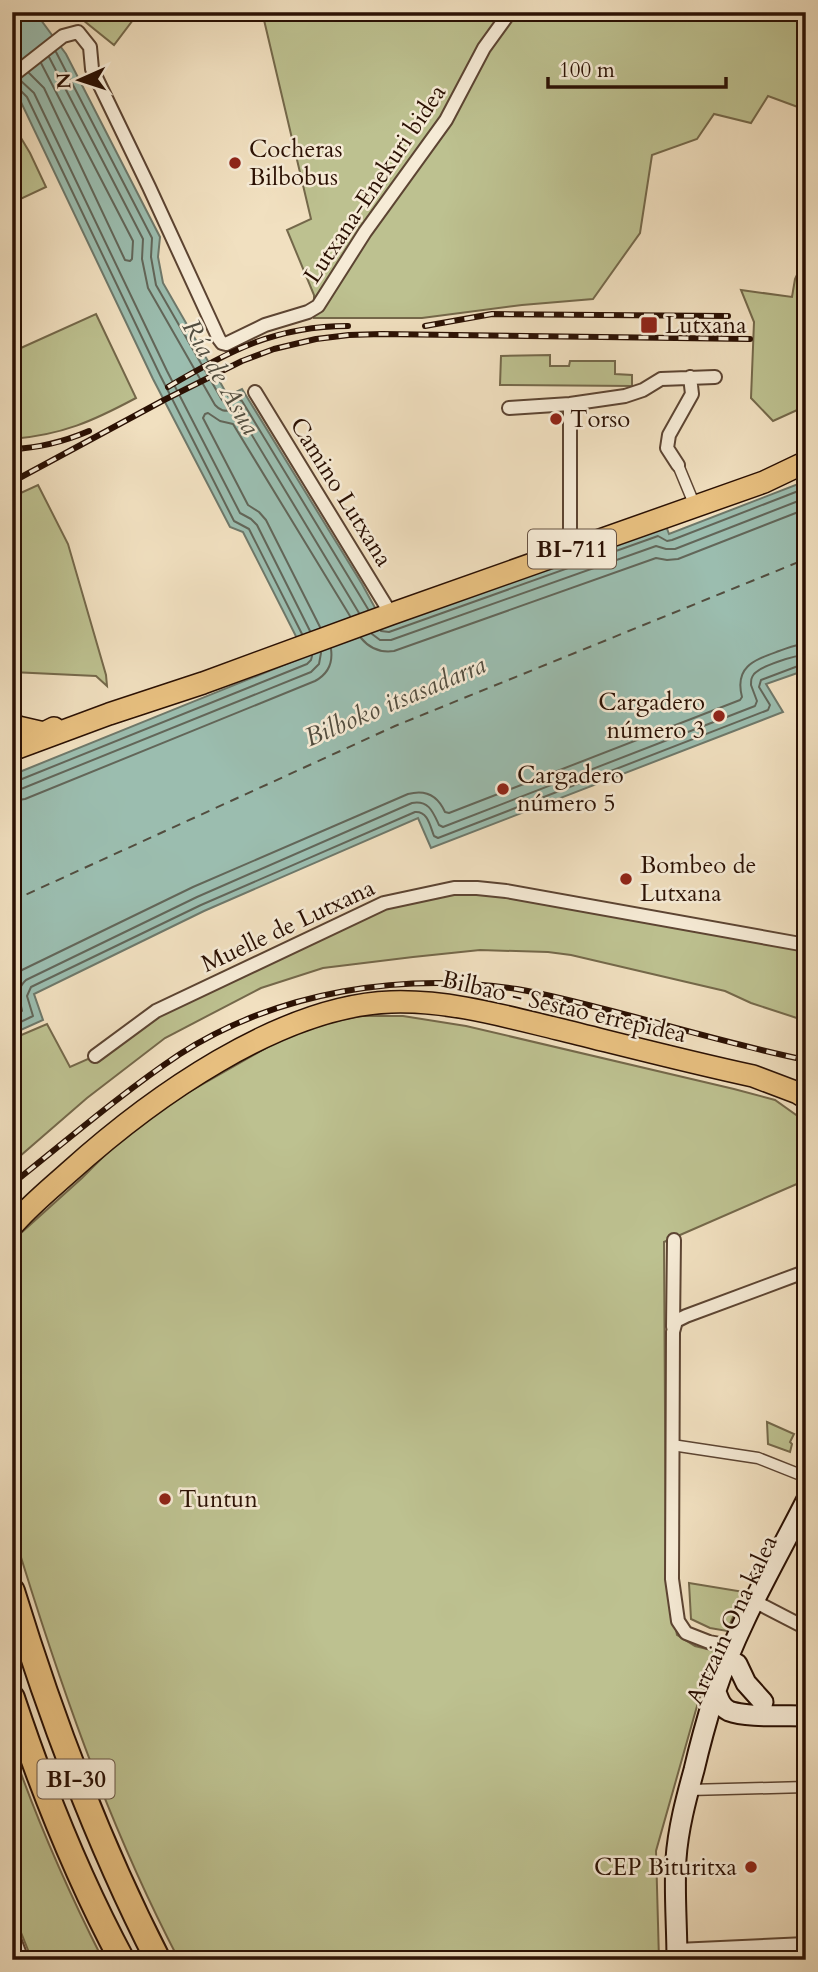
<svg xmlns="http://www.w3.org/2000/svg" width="818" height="1972" font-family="Cardo,serif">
<rect width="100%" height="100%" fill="#f1e0c0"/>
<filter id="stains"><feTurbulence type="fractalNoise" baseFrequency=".00286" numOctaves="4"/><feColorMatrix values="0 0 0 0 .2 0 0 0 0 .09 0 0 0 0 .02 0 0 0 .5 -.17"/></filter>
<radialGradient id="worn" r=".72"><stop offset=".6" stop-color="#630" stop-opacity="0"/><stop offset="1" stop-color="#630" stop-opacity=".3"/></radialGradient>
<path fill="#bdc190" stroke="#74684a" stroke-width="2" d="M73,12H139L114,45Z
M250,12H806V110L768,96L751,123L714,114L697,139L652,155L640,233L593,299L522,305L422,318H314V295L287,230L311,219L264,20Z
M12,123L30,153L46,187L12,203Z
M806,256V406L773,421L751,398L754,322L741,290L792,297L795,279Z
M96,314L136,398C93,421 62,435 12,439V352Z
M550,355V366H569L570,361H615V374L632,375V386L500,385L501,356Z
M38,485L68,544L106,675L107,686L96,676L12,672V497Z
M454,888L806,945V1021L751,1003L725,991L571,955L548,952L480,950L413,957L323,968L261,988L165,1038L87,1098L12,1163V1039L47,1024L70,1067L95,1056L156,1011L384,903Z
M359,1016H403L466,1026L734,1089L775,1100L806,1122V1180L664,1242L666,1579L677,1635L695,1646L723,1653L699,1699L656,1851L659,1960H179C107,1823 57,1676 12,1528V1248L21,1233L82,1178L114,1146L175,1100L285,1037L318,1025Z
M767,1422L794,1434L790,1442L792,1444L790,1452L768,1444Z
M689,1583L744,1592L727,1631L710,1628L691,1619Z
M12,1748C37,1821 68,1891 103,1960H32L20,1930L12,1922Z"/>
<path fill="#9bbdaf" stroke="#6e786a" stroke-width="2" d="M12,12H35L66,54L160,237L158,257L163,283L228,396L242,389L362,584L385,626L666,526L669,534L806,481V670L766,684L783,712L431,848L418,818L204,911L34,994L43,1020L12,1034V775L306,656L243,532L230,527L153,379L20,100L12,93Z"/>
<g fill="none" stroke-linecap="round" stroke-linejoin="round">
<path stroke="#626659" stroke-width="2" d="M56,52L152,238L151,257L156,285L222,400L228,403L238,399L242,401L368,609
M49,57L143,239L142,259L148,288L215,405C224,415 230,408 238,412L359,613
M29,73L44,88L125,260L130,261L132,259L133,241L41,63
M20,80L34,93L167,371L240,513L251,519L257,525L310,631
M12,88L19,89L27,97L160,375L234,521L249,529L302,634
M320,627L266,520L259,512L248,505L203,418L205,414L208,413L220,421L233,424L350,616
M381,631L389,632L658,536L667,541L672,540L806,488
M372,634L380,640H391L656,546L666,549H675L806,498
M361,638C370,649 380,653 394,651L656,558L667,560L678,559L806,509
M12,781H17L307,664L311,660L312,656
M12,790L21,789L311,672L319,664L321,653
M12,801L25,799L315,681C328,674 333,663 331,649
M12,980L22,970L193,887L408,794C426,789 438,796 445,812L449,813L740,700L742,697C734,666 755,660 779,651C788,648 796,644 806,644
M12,1017L22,1011C20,999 15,990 26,980L197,897L412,803C429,800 433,812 439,825L443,827L755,706L757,701L751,685C751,680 751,678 754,674C761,666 795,655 806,655
M12,1026L33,1016L27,996L31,987L201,905L415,812C428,811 430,826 434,836L438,838L768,710L770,705L759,687L761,680L806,663"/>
<path stroke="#524d3f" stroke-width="2" stroke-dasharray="9 7" stroke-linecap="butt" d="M12,901L395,726L806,559"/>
<g stroke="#5c4432" stroke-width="13">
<path id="pedestrian" d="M678,465L695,506
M672,1445L758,1458L806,1477
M689,1790L806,1787"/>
</g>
<g stroke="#5c4432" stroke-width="16">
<path id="minor" d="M12,76L63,36L78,32L90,47L92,69L149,187L219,339L222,343L226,344L265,325L308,312L318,306L365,232L446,120L484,48L510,12
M255,392L391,614
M509,408L570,404L625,396L643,390L661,379L715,377
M678,465L667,448L669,435L692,394L690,377
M570,550V404
M95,1056L156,1011L384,903L454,888H477L506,891L806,945
M673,1327L674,1240
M754,1601L806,1628
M735,1642L720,1644L709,1642L686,1633L678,1621L672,1579L673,1332L676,1321L686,1316L799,1274L806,1273
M12,1934L19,1952
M677,1950L806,1944"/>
</g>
<g stroke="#2a1003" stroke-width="23">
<path id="secondary" d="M737,1664L746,1683L763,1702
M716,1692C719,1700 721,1707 729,1711C747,1718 785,1715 805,1716
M677,1960C677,1926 674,1892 676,1859C678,1829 686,1799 694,1770C700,1744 707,1719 715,1693C737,1626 774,1564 806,1501"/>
</g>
<g stroke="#2a1003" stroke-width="24">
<path id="primary" d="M12,723L18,727L44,733L54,728
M12,750L109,714L203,683L391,614L764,482L806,462
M12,1226C29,1206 50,1189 69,1172C150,1099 279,1006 391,1002C448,1000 504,1016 558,1029C623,1045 688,1062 753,1076L798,1093L806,1098"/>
</g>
<g stroke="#2a1003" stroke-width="28">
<path id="motorway" d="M12,1591C51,1718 97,1841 158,1960
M12,1698C42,1788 77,1876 122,1960"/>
</g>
<use href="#pedestrian" stroke="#f6ebd6" stroke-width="10"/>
<use href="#minor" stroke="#f6ebd6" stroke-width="12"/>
<use href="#secondary" stroke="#f6ebd6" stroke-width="19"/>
<use href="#primary" stroke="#e8c080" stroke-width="21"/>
<use href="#motorway" stroke="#e8c080" stroke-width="24"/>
<g stroke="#2a1003" stroke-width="6">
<path id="rail" d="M425,326L492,314L728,316
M168,387C229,351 275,326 348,326
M12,449C40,448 63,442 89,431
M12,482L164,400L242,361L274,349L316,339L349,335L382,334L750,339
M12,1184C66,1141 123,1092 180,1054C278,991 403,972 517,989C545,994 573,1001 600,1008C668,1025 737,1046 806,1060"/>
</g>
<use href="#rail" stroke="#f6ebd6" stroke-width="3.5" stroke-dasharray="10" stroke-linecap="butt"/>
</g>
<g fill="#8f2418" stroke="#f6ebd6" stroke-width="2.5">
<circle cx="235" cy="163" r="7"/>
<rect x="640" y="316" width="18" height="18" rx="3.5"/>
<circle cx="556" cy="419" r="7"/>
<circle cx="719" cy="716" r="7"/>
<circle cx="503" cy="789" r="7"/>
<circle cx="626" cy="879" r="7"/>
<circle cx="165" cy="1499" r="7"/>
<circle cx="751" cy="1867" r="7"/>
</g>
<g text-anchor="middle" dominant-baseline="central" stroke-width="5" stroke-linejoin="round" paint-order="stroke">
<g fill="#f6ebd6" stroke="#675242" stroke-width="2">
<rect x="528" y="529.5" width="88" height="39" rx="5"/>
<rect x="37.5" y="1759.5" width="77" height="39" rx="5"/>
</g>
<g font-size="23" font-weight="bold" fill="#2a1003">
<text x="572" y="549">BI-711</text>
<text x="76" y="1779">BI-30</text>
</g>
<g font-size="24" fill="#2a1003" stroke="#f6ebd6" text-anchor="start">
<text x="249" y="149">Cocheras<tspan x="249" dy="28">Bilbobus</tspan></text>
<text x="665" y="325">Lutxana</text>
<text x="570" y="419">Torso</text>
<text x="705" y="702" text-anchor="end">Cargadero<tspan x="705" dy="28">número 3</tspan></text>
<text x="517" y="775">Cargadero<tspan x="517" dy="28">número 5</tspan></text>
<text x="640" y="865">Bombeo de<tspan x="640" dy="28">Lutxana</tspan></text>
<text x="179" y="1499">Tuntun</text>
<text x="737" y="1867" text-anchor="end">CEP Bituritxa</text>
</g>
<g font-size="24" fill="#2a1003" stroke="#f6ebd6">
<text transform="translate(375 184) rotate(-56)">Lutxana-Enekuri bidea</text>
<text transform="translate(341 492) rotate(58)">Camino Lutxana</text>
<text transform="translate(288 926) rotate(-25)">Muelle de Lutxana</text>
<text transform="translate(564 1007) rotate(13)">Bilbao - Sestao errepidea</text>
<text transform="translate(732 1620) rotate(-65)">Artzain Ona kalea</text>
</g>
<g font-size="26" font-style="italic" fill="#524d3f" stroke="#f6ebd6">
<text transform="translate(221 377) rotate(60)">Ría de Asua</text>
<text transform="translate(395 701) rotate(-23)">Bilboko itsasadarra</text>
</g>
</g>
<rect width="818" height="1972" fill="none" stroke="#f1e0c0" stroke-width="42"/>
<rect x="14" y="14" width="790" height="1944" fill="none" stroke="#2a1003" stroke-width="3.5"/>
<rect x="21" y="21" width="776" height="1930" fill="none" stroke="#2a1003" stroke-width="2"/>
<g transform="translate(80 80) rotate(267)" stroke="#f6ebd6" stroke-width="5" paint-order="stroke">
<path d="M0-5L12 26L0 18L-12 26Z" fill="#2a1003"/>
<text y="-10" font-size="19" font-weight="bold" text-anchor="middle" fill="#2a1003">N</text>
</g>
<path d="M548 77v10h178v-10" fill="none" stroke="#2a1003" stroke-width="3.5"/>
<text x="559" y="77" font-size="21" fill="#2a1003" stroke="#f6ebd6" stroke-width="5" paint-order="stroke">100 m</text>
<rect width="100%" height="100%" filter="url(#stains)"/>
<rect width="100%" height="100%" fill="url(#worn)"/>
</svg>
